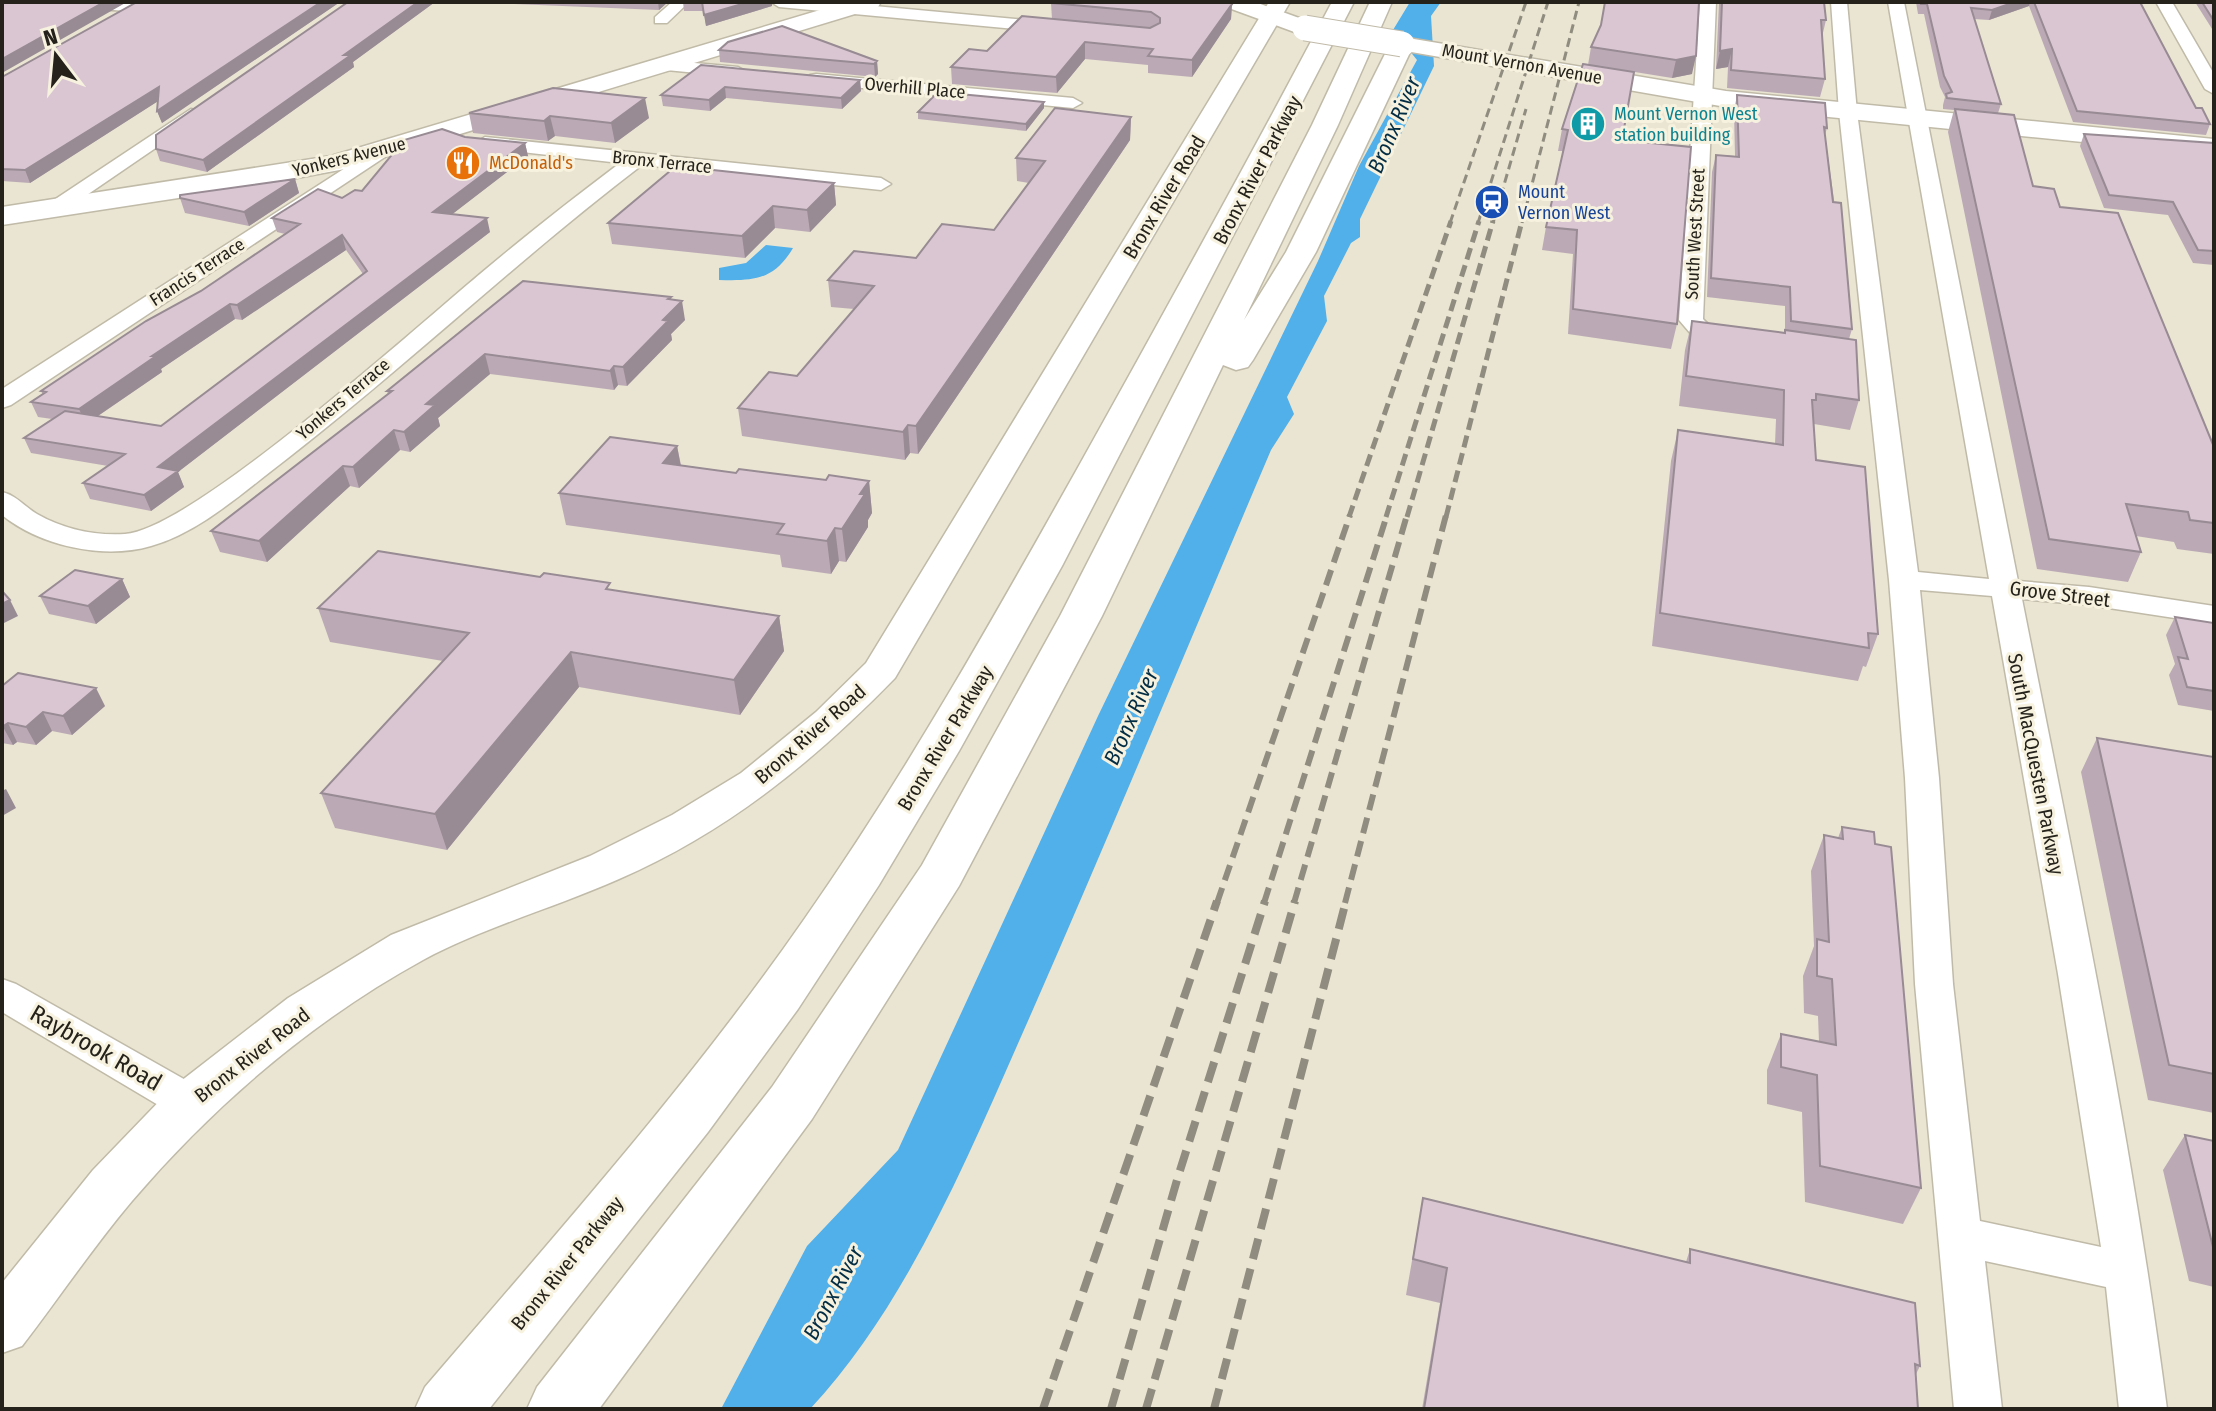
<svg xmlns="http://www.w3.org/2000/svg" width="2216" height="1411" font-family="'Fira Sans Condensed',sans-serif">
<rect width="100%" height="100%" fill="#eae5d2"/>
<path fill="#51afea" d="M1410,2H1441L1431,16L1434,66L1360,219V237L1351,243L1324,296L1327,321L1287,397L1294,414L1271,450C1191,638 1113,827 1031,1014C972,1147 910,1302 810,1409H721L807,1246L898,1150L1098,716L1318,261L1359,166L1417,60L1393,30Z
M766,245L793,248C774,280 754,281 719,280V268L746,263Z"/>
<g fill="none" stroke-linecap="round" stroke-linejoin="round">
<g stroke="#c0baa8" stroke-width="3">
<path id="minor" d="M84,2H146L148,5C137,14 95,11 84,2Z
M672,2H689L667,23H655V17Z
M771,2H831L1059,23L1067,28L1059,33L779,7Z
M1700,2H1716L1703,319C1715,333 1732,332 1741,343L1729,350L1697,341L1679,320Z
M1831,2H1847L1857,112L1918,572L1989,579L1888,2H1904L2018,581L2089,587L2214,606V624L2089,605L2022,599C2075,868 2132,1137 2167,1409H2119L2106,1287L1985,1261L2002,1409H1954L1915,984L1905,778L1889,580L1839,112ZM1920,590L1992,596L2058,974L2101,1247L1980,1221L1953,984L1939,778Z
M2156,2H2172L2214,74V94L2205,89Z
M662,60L738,67L747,72L738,77L656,69L653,65Z
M816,74L1073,98L1082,103L1073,108L810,83V75Z
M191,109L198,111V119L62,212H48L45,208L48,204Z
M485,137L881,178L891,184L881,190L642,165C520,258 409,364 288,458C247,489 201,532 151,546C104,560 40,546 2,515V492C16,495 25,507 37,514C63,529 95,536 125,534C194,529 423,321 486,269C530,232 575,197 620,163L478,147L475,143Z
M384,143L394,149L391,153L11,405L2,408V389Z
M2,979L16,984L205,1091L211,1103L205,1115L190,1120L175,1115L2,1012Z"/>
</g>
<g stroke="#c0baa8" stroke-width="3">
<path id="tertiary" d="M1269,2H1290L895,678C813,762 727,832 619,879C556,907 482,928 423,960C313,1020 213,1106 132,1201C93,1247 59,1298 22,1346L2,1353V1283L93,1170L172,1088L288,998L391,935L590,856L672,815L741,773L816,712L866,663Z"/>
</g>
<g stroke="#c0baa8" stroke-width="3">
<path id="primary" d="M847,2H881L878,7L345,169L237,189L2,225V207L331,156Z
M1223,2H1255L1313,23L1316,28L1313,33H1297L1226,7Z
M1402,37L1726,91L2214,139V155L1726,107L1394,49L1390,44L1394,39Z"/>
</g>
<g stroke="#c0baa8" stroke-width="3">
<path id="motorway" d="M1332,2H1354L1062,566L959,751L879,885L798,1009L708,1132L489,1409H415L425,1387C555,1235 689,1085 803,921C904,777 990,624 1076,471C1163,315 1249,159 1332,2Z
M1370,2H1392L1338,125L1244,320L1286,252L1390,44L1402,37L1414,44L1316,252L1253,360L1248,367L1236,370L1223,365L1102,616L959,886L812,1119L599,1409H527L537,1387L772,1087L922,865L1060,616L1312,125Z"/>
</g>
<use href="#minor" fill="#fff" fill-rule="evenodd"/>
<use href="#tertiary" fill="#fff" fill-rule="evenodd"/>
<use href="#primary" fill="#fff" fill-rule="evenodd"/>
<use href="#motorway" fill="#fff" fill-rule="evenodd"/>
<path stroke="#908c7f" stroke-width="3" stroke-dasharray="9 5" stroke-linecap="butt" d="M1450,223L1526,2
M1478,223L1548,2
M1493,223L1526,109
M1522,223L1579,2"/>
<path stroke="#908c7f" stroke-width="5" stroke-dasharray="12 6" stroke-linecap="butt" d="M1349,517L1451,221
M1386,517L1479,221
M1407,517L1493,221
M1446,517L1522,221"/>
<path stroke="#908c7f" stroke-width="6" stroke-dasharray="16 8" stroke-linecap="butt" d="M1217,903L1350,515
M1264,903L1387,515
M1294,903L1407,515
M1345,903L1446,515"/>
<path stroke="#908c7f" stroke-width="8" stroke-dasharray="21 10" stroke-linecap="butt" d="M1043,1409L1217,901
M1111,1409L1177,1180L1265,901
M1146,1409L1295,901
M1214,1409L1346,901"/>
<g stroke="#c0baa8" stroke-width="27" stroke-linecap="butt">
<path id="primary-bridge" d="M1305,28L1402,44"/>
</g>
<use href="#primary-bridge" stroke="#fff" stroke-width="25"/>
</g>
<path fill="#bbaab5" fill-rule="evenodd" d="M340,2L162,123L157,111L158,101L30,183L2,181V77Z
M348,2H435L353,62L354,67L207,172L160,161L156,149Z
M469,2H668L659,10Z
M683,2H772V6L706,26L704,11H684Z
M1605,2L1692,74L1672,78L1610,68L1622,140L1677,324L1671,349L1568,334L1573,254L1542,250L1546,227L1563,151H1558L1562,129L1588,65L1591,47L1601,25Z
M1719,2H1824L1826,20L1822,37L1825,79L1820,97L1727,88L1728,67L1716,69Z
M1916,2H2140L2196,108L2210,124L2206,135L2073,122L2029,6L1989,20L1974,19L2001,104L1998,113L2033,186L2060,207L2214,447V554L2177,549L2174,542L2136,536L2141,552L2128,582L2037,569L1948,132L1954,110L1943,109V105L1945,97L1940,87L1924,14H1918Z
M2195,2H2214V32Z
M1051,3L1232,4L1231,19L1192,77L1148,73V65L1085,59L1057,93L952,84L951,67L987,51L1052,19Z
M719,50L877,61L878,74L875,77L720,62Z
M701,65L860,80L861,91L842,109L726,98L710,111L663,106L661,95Z
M1737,95L1827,128L1825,135L1852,329L1849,339L1859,400L1850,430L1814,424L1816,460L1878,634L1866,667L1863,666L1858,681L1652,646L1671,461L1678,430L1775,444L1776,419L1679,406L1685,350L1692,321L1784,333L1785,330V306L1707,297L1712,172L1716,155L1735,156L1734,111Z
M1044,108L1026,131L918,119V112Z
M469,113L649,118L615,143L555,136L548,141L473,133Z
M1131,117L1130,140L918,454L910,453L905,460L742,436L738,408L797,376L854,309L831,307L828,280L916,258L994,230L1029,183L1017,181L1016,158Z
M2084,134L2214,143V265L2193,263L2168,215L2104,208L2080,146Z
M465,137L525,143L528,156L452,214L490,232L178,472L184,487L151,511L90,499L83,483L108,466L31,453L24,438L52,419L38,417L31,402L43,394L41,391L201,291L285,234L277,232L272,218L342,198L362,191ZM346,250L363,274L161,426L98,416L162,372L161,369L235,319L242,320Z
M295,179L299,193L249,226L185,213L180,198Z
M834,183L836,205L810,232L775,228L745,258L612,244L608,223Z
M523,281L671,300L685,320L671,334L672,340L627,386L618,385L614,390L490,374L438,418L440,426L410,452L400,450L359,488L350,486L267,562L220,552L211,531L388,394L387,391Z
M677,446L681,465L736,473L826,480L869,481L872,513L868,520V527L846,562L839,561L831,574L782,567L780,555L566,525L559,493Z
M122,579L130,597L96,624L49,614L40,596Z
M612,590L779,616L784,651L740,715L579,687L447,850L335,828L321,793L443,661L330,642L318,608Z
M2175,617L2214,623V711L2178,705L2169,675L2175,664L2166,635Z
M2,686L105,706L72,735L52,731L36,745L17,742L13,745L2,743Z
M2097,738L2214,757V1113L2148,1100L2081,772Z
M1842,827L1921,1188L1903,1224L1805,1202L1802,1112L1767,1104V1070L1781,1034L1819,1042L1818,1016L1804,1013L1803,976L1814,946L1811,871L1824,835L1838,838Z
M2185,1135L2214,1141V1287L2189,1281L2163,1170Z
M1423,1198L1686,1262L1690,1249L1920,1366L1916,1374L1918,1409H1422L1440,1303L1406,1295Z"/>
<path fill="#988b93" d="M104,2H127L2,73V59Z
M321,2H340L162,123L157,111Z
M418,2H435L353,62L354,67L207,172L203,160L344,55Z
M658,2H668L659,10Z
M749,2H772V6L706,26L704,15Z
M2015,2H2030L2029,6L1989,20L1992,10Z
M1232,4L1231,19L1192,77V60Z
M1085,42V59L1057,93L1056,77Z
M1732,49L1728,67L1716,69L1720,51Z
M1696,56L1692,74L1672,78L1676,60Z
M877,61L878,74L875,77L874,64Z
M860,80L861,91L842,109L841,98Z
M159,87L163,98L30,183L25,170Z
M725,87L726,98L710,111L709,100Z
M645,98L649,118L615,143L611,123Z
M1044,102V108L1026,131V124Z
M550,116L555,136L548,141L544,121Z
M1131,117L1130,140L918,454L916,426Z
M525,143L528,156L437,226L433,212Z
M295,179L299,193L249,226L244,212Z
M834,183L836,205L810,232L807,210Z
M773,206L775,228L745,258L742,236Z
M487,218L490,232L178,472L184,487L151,511L144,495L158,467Z
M342,235L346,250L242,320L237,305Z
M671,297L673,310L682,301L685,320L671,334L672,340L627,386L623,367L663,320L668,299Z
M230,304L235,319L161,369L162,372L86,424L79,409L152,356Z
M485,354L490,374L438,418L440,426L410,452L404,432L426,404Z
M614,366L618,385L614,390L610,371Z
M908,425L910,453L905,460L903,432Z
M394,430L400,450L359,488L353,467Z
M677,446L683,478L663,463Z
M343,466L350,486L267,562L259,541Z
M869,481L872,513L868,520V527L846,562L842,529L860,494Z
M835,528L839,561L831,574L827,541Z
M122,579L130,597L96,624L88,606Z
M10,600L18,616L2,624V604Z
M779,616L784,651L740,715L734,680Z
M571,652L579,687L447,850L435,814Z
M96,688L105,706L72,735L63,716Z
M43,712L52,731L36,745L26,727Z
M8,723L17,742L13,745L3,727Z
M6,789L16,808L2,816V791Z"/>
<path fill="#d9c6d2" stroke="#988b93" stroke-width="2" d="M2,2H104L2,59Z
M137,2H321L157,111L159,87L25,170L2,169V77Z
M348,2H418L344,55H351L203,160L156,149V135Z
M702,2H749L704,15Z
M1053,2H1228L1232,4L1192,60L1148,56L1153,49L1085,42L1056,77L951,67L969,49L987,51L1022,16L1150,28L1160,23V18L1151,12L1051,3Z
M1605,2H1699L1696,56L1676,60L1591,47L1601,25Z
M1722,2H1824L1826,20H1821L1825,79L1731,70L1732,49L1720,51Z
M1921,2H2015L1992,10L1971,8L2001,104L1947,98L1946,94L1952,92L1944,76L1927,4H1921Z
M2034,2H2140L2196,108H2202L2210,124L2077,111Z
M2202,2H2214V21Z
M782,26L877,61L874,64L719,50L728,42Z
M1583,64L1634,72L1622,140L1691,147L1677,324L1573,309L1577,230L1546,227L1568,130L1562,129Z
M701,65L860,80L841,98L725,87L709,100L661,95Z
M553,88L645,98L611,123L550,116L544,121L469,113Z
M938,92L1044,102L1026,124L918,112Z
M1737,95L1825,103L1827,128L1824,127L1833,202L1841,203L1852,329L1791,321L1790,287L1711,278L1716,155L1739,157Z
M1055,108L1131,117L916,426L908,425L903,432L738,408L769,372L797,376L874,286L828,280L854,251L916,258L942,224L994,230L1045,161L1016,158Z
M1955,109L2014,115L2033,186L2054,189L2060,207L2118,213L2214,447V523L2190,520L2188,512L2126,504L2141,552L2049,539Z
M442,129L465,137L525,143L433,212L487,218L158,467L178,471L144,495L83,483L125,454L24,438L65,411L161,426L367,271L342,235L237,305L230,304L152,356H156L79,409L31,402L46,392L41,391L146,321L201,291L300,224L272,218L318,189L342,198L355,190L362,191L404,140Z
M2084,134L2214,143V251L2198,250L2173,202L2109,195Z
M676,166L834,183L807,210L773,206L742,236L608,223Z
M295,179L244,212L180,198V195Z
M523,281L671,297L668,299L682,301L663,320L668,321L623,367L614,366L610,371L485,354L426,404L435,405L404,432L394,430L353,467L343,466L259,541L211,531L392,391H387Z
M1692,321L1785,333V330L1856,340L1859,400L1816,394V400H1812L1816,460L1865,467L1878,634L1868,633L1869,648L1660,613L1678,430L1783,445L1784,390L1686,376Z
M610,437L677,446L663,463L736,473L739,469L826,480L829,475L869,481L860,494H865L842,529L835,528L827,541L777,534L784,524L559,493Z
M378,551L540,577L544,573L610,583L606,589L779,616L734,680L571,652L435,814L321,793L469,633L318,608Z
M75,570L122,579L88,606L40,596Z
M2,591L10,600L2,604Z
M2175,617L2214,623V691L2187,687L2178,657L2188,659Z
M18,673L96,688L63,716L43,712L26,727L8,723L2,727V686Z
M2097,738L2214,757V1074L2169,1065Z
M1842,827L1874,832L1875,844L1891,847L1921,1188L1820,1166L1817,1075L1781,1067V1034L1836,1045L1832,979L1817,976V939L1829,942L1824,835L1843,839Z
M2185,1135L2214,1141V1247H2213Z
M1423,1198L1690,1263V1249L1915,1303L1920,1366L1915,1364L1918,1409H1424L1447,1268L1413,1259Z"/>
<defs>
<g id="building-disc" transform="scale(1.8)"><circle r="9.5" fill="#0f9aa8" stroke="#f7f2df"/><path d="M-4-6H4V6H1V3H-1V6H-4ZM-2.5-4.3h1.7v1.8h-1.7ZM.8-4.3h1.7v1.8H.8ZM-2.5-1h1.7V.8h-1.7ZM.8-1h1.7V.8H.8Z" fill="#fff"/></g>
<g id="restaurant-disc" transform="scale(1.8)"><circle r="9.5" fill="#e8710a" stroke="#f7f2df"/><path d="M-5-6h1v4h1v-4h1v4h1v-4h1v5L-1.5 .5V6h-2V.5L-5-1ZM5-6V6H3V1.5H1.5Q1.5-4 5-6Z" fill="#fff"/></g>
<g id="station-disc" transform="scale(1.8)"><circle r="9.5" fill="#1a4fb4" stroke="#f7f2df"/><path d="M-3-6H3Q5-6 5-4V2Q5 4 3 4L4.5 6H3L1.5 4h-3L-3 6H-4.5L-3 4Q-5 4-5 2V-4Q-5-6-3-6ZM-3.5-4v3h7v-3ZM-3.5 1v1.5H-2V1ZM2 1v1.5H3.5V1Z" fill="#fff"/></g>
</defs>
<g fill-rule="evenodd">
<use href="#building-disc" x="1588" y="124"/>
<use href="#restaurant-disc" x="463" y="163"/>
<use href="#station-disc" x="1492" y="202"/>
</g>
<g text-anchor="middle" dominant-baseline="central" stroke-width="6" stroke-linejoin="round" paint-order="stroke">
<g font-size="18" fill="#24221b" stroke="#f7f2df">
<text transform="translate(1522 64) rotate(10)">Mount Vernon Avenue</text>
<text transform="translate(915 88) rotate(5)">Overhill Place</text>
<text transform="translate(349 157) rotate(-14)">Yonkers Avenue</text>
<text transform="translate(662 162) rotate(6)">Bronx Terrace</text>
<text transform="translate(1695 234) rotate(-87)">South West Street</text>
<text transform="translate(197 272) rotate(-33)">Francis Terrace</text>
<text transform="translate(343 399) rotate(-40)">Yonkers Terrace</text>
</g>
<g font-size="18" fill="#0d838f" stroke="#f7f2df" text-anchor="start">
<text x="1614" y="114">Mount Vernon West<tspan x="1614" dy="21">station building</tspan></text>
</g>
<g font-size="18" fill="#c56008" stroke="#f7f2df" text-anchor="start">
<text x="489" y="163">McDonald's</text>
</g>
<g font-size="18" fill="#164399" stroke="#f7f2df" text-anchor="start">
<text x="1518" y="192">Mount<tspan x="1518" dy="21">Vernon West</tspan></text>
</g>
<g font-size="20" fill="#24221b" stroke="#f7f2df">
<text transform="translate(1257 170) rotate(-62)">Bronx River Parkway</text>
<text transform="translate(1164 197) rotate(-59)">Bronx River Road</text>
<text transform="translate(2060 594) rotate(7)">Grove Street</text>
<text transform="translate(810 734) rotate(-41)">Bronx River Road</text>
<text transform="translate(945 738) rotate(-59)">Bronx River Parkway</text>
<text transform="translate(2036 764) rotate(79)">South MacQuesten Parkway</text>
<text transform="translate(252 1055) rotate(-38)">Bronx River Road</text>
<text transform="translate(567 1263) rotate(-51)">Bronx River Parkway</text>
</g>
<g font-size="22" font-style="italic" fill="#032d44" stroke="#f7f2df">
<text transform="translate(1394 125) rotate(-67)">Bronx River</text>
<text transform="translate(1131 717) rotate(-66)">Bronx River</text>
<text transform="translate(833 1293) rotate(-62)">Bronx River</text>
</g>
<g font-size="24" fill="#24221b" stroke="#f7f2df">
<text transform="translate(96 1048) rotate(30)">Raybrook Road</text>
</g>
</g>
<rect width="2216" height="1411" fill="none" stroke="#24221b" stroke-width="8"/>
<g transform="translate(56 56) rotate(344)" stroke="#f7f2df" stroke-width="6" paint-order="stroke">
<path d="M0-6L14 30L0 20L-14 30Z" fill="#24221b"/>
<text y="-12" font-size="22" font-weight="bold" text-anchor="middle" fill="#24221b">N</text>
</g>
</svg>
